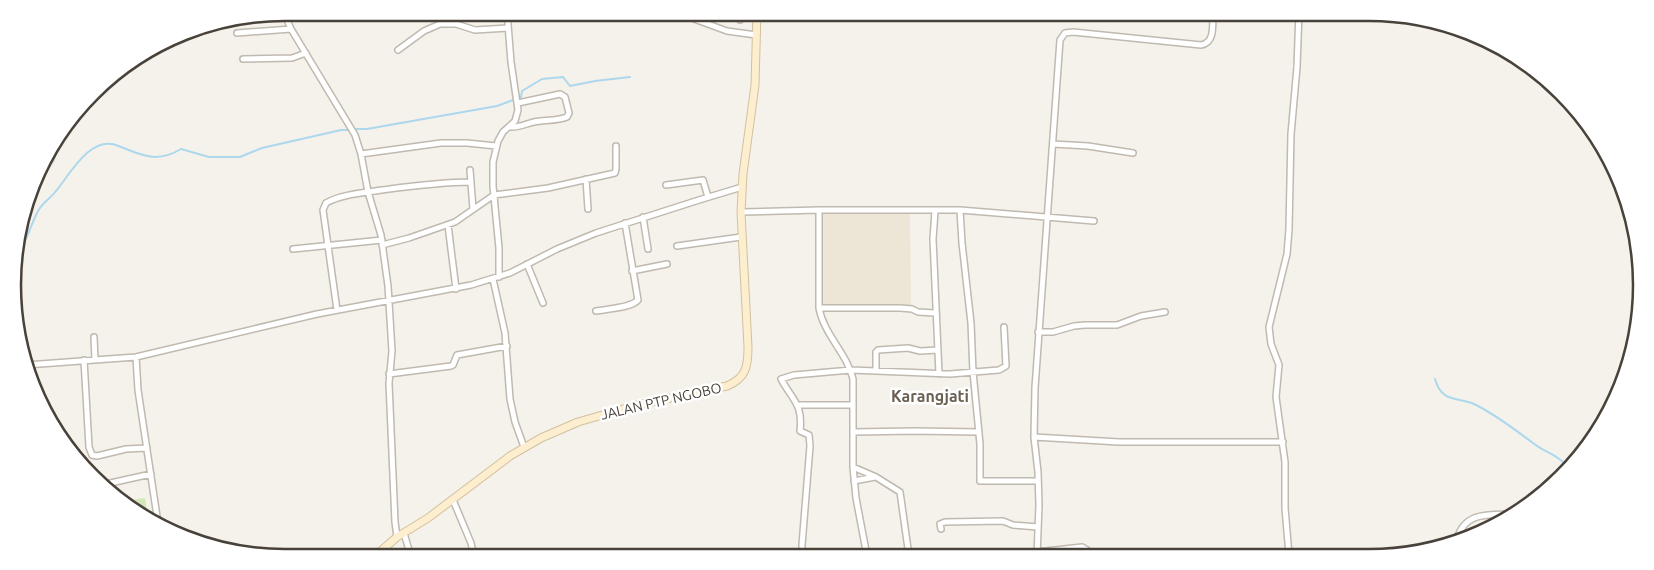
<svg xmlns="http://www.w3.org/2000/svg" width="1654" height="570" font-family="Ubuntu,sans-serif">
<rect width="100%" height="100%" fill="#f5f2ec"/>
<path fill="#e5e1dd" d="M58,142L55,162L33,188L41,164Z"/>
<path fill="#ede6d7" d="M821,214H910L911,306L820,307Z"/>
<path fill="#d4e7b8" d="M145,498L148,518L133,511L123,501Z"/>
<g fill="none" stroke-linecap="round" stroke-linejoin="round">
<path stroke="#add7ed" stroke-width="2" d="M354,129H367L497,106L521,97L522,91L542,79L563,77L570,86L595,81L630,77
M15,259C26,245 30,226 38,211C42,203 51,198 56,191C70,174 90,136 116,145C142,155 156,164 181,149L209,157H240L262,148L341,130H349
M1435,379C1437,385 1439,391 1445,395C1451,400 1466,400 1474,404C1495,414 1514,429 1533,443C1545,453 1556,453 1568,467"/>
<g stroke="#c0b9af" stroke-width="8">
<path id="street" d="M675,12L727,31L756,35
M284,13L291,29L355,135L361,154L368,192L381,235L388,286L392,351L389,383L395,522L397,537
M740,20L741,12
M237,33L291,29
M398,50L424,31L440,24H456L475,30L508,28
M243,59L292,58L306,53
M509,127C518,128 525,124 534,122C544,120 557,121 567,117L569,113L565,97L560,94L518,103
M1053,144L1088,146L1133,153
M361,154L441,143H467L496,146
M470,170L473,209
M586,179L588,209
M666,185L703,180L708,197
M819,210V308C824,335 847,353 853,379V467L856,498L867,556
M960,210L962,243L971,323L973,372L980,444V481H1038
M935,211L933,239L939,374
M741,212L819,210H960L1094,221
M643,217L648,249
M448,225L456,289
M382,245L409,238L455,222L494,195L548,188L615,173L616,169V146
M677,246L741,237
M293,249L382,240
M527,264L543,303
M632,271L667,264
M499,277V248L493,186V162L498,141L503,132L515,121L518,110L511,62L507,12
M493,279L505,333L510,399L515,422L524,447
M819,308H900L912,309L918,312L935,313
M337,310L323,210L326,203C342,194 364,193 382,190C412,186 441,182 471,182
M596,311C607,309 631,308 638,300L625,223
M1038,332H1053L1074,326L1085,325H1117L1141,316L1165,312
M94,337L95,360
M136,357L138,390L158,523
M84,360L89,447L92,455L97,456L126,449L147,448
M26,365L136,357L317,314L471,285L510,273L557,249L596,233L699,200L742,187
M876,371V352L878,350L908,348L920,351L938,350
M389,374L451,366L453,365L457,355L507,346
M798,405H853
M853,432L915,431L978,432
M1034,437L1119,442H1283
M853,467L876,477L900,492L909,556
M854,481L875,477
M106,484L151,474
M453,500L471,543L474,557
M941,529L940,524L945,522L1003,521L1013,525L1038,527
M404,533L411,557
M1457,539C1465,511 1489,515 1513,514
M1289,555L1285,508V462L1276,397L1279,365L1271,344L1269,327L1287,254L1289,229L1291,134L1297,67L1299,12
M802,556V545L810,446L809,435L800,431C803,404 793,401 781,379L794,375L851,370L950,374L999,370L1006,366L1004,327
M999,556L1082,547L1087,550L1088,556
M1037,556L1039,505L1038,472L1034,437L1035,388L1060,40L1065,33L1073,32L1201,45C1216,42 1212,24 1213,12"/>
</g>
<g stroke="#d2c19e" stroke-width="9">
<path id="secondary" d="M374,557L397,537L428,518L510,456L541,438L578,422L637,405L727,386C746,378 748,367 748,347L741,212L743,174L755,85L757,12"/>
</g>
<use href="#street" stroke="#fff" stroke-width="5"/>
<use href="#secondary" stroke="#fceecf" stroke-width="7"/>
</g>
<g text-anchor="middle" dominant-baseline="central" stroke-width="5" stroke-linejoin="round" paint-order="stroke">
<g font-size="14" fill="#49423a" stroke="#fff">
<text transform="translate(661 401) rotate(-13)">JALAN PTP NGOBO</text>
</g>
<g font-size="16" font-weight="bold" fill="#6c6052" stroke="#fff">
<text x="930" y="396">Karangjati</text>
</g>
</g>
<path d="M0 0H1654V570H0ZM285 21H1369A264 264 0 0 1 1633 285V285A264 264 0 0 1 1369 549H285A264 264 0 0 1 21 285V285A264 264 0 0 1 285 21Z" fill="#fff" fill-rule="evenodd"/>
<path fill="none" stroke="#49423a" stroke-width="2.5" d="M285 21H1369A264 264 0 0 1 1633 285V285A264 264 0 0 1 1369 549H285A264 264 0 0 1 21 285V285A264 264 0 0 1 285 21Z"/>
</svg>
